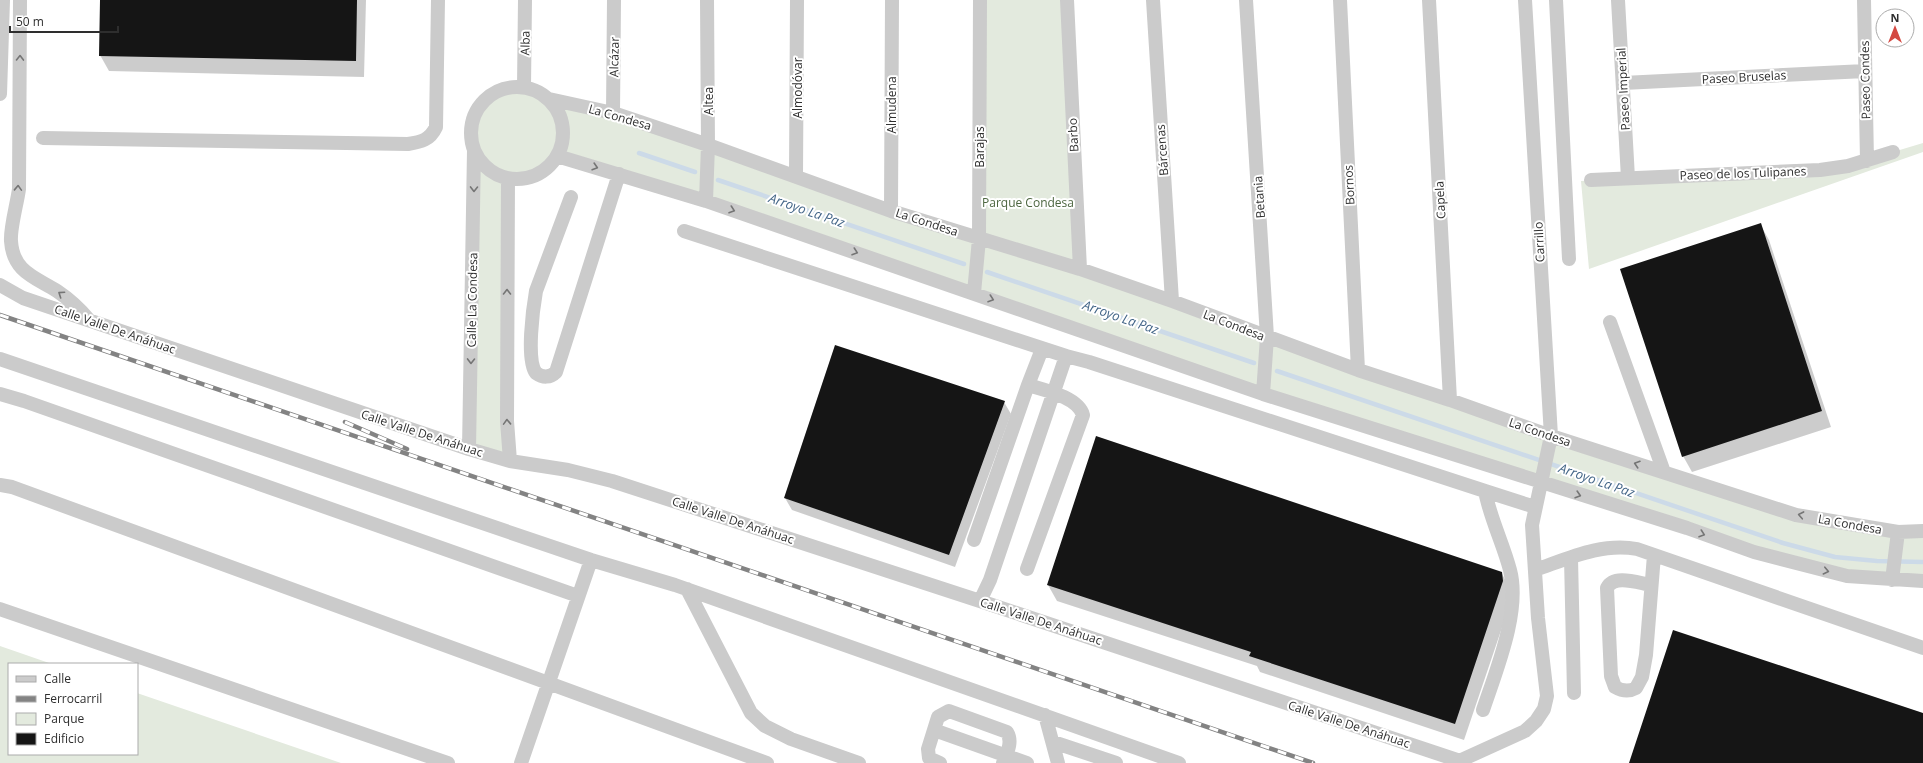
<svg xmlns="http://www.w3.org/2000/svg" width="1923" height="763" font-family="'Open Sans',sans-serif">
<rect width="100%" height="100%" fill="#fff"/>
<path fill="#e3eade" d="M980,0H1067L1080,269L1796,515L1923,531V581L1806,566L557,156C540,175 534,178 508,178L510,461L469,449L474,150C462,99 506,70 549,99L979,239Z
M1923,143V152L1589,269L1581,181L1820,170L1893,152Z
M0,646L52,664H9V754H137V693L341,763H0Z"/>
<path fill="#0003" d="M101,0H366L364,77L109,71L100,55Z
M1760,224L1769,240L1831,427L1692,472L1683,456Z
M1004,402L1011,414L955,567L792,510L785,498Z
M1501,572L1510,589L1512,598L1464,740L1260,672L1257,666L1057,601L1048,585Z"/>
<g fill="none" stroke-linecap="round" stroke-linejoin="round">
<path stroke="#ccdae8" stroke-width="4.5" d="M639,153L695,172
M718,180L964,264
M987,272L1254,363
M1277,371L1783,543L1835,557L1877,561L1923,562"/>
</g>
<path fill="#151515" d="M100,0H357L356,61L99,56Z
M1761,223L1822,411L1682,457L1620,269Z
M835,345L1005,401L949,555L784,498Z
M1096,436L1502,572L1503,581L1455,724L1249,656L1251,652L1047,585Z
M1673,630L1923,713V763H1629Z"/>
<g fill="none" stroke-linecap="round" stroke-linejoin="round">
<path stroke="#cbcbcb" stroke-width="14" d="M20,0L19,189C17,204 10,228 11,241C13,272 35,277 57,291C69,299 79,308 89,320
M1067,0L1080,269
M1153,0L1172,301
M1246,0L1267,337L1263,394
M1340,0L1358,370
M1429,0L1450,400
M1556,0L1569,259
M1618,0L1628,178
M1864,0L1867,161
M1623,83L1865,71
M524,87L525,0
M471 133a46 46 0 1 1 92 0a46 46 0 1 1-92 0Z
M0,94L3,0
M549,99L613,113L708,145L891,211L1080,269L1172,301L1358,370L1450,400L1551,436L1796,515L1898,532L1923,531
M613,113L614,0
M43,138L408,144C421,142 430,140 436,127L438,0
M557,156L706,201L1263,394L1687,528L1754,552L1847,576L1923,581
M796,176L797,0
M508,178L507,421L510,461
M1591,180L1820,170L1848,166L1893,152
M571,197L536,291C533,308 526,360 536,373C543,378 550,378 556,372L619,174
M706,201L708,145L707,0
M891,211L892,0
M684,231L1066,356
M0,285L23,298L469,449L510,461L568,470L612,481L980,601L1466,763
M974,293L979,239L980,0
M1610,322L1664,472
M0,359L591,560L675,585L1179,763
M0,394L24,401L578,596
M469,449L474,150
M0,485L12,487L767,763
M1485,491L1535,507
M974,540L1028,385L1042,349
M1571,558L1574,693
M1027,569L1083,415C1078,397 1044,390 1028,385
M1535,570C1567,559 1602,542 1637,549L1923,648
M1892,580L1898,532
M1651,585C1638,583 1614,574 1607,588L1611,676L1615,687C1622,691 1629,692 1636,688L1642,677L1646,655L1654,555
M687,589L751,713L765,726L791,739L859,763
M980,601L990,580L1066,356L1089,362L1485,491C1490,518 1503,543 1510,570C1521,611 1496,671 1483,710
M0,609L448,763
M1045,715L1058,763
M934,730L1027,763
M1053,742L1116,763
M1459,761L1525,731L1536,721L1544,709L1547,696L1538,618L1532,525L1551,436L1525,0
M521,763L591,560
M940,763L929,758L928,749L938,717L949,711L1007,732C1013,742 1007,753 1003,763"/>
<g stroke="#838383" stroke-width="4.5">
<path id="rail" d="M0,315L1313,763
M345,422L407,449"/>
</g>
<use href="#rail" stroke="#fff" stroke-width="3" stroke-dasharray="9" stroke-linecap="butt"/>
</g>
<defs><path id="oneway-chevron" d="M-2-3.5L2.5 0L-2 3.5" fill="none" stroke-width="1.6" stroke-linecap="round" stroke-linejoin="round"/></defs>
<g stroke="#757575">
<use href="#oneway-chevron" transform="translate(20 58) rotate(-89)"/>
<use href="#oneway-chevron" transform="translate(595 167) rotate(17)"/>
<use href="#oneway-chevron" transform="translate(18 188) rotate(-88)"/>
<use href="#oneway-chevron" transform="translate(474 189) rotate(91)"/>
<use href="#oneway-chevron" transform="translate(732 210) rotate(19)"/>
<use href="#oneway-chevron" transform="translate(855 252) rotate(19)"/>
<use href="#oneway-chevron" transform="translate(507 292) rotate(-90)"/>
<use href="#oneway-chevron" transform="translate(61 294) rotate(-146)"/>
<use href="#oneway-chevron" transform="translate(991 299) rotate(19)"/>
<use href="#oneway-chevron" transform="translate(471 361) rotate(91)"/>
<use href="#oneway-chevron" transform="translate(507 422) rotate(-92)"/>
<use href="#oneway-chevron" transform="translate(1637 464) rotate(-162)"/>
<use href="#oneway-chevron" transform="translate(1578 495) rotate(17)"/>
<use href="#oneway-chevron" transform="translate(1801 515) rotate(-169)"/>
<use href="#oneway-chevron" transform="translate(1702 534) rotate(19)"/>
<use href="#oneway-chevron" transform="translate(1826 571) rotate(13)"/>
</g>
<g text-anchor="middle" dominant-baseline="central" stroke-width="4" stroke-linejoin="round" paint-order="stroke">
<g font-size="12" fill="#2e2e2e" stroke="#fff">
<text transform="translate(525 43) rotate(-89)">Alba</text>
<text transform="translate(614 57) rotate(-89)">Alcázar</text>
<text transform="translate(1744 77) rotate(-3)">Paseo Bruselas</text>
<text transform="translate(1865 80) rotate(-91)">Paseo Condes</text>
<text transform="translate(797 88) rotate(-90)">Almodóvar</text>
<text transform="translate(1623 89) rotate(-93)">Paseo Imperial</text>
<text transform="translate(708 101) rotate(-90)">Altea</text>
<text transform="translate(891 105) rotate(-90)">Almudena</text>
<text transform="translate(620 117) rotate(16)">La Condesa</text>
<text transform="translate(1073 135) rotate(-93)">Barbo</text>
<text transform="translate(979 147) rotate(-90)">Barajas</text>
<text transform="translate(1162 150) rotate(-94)">Bárcenas</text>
<text transform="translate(1743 173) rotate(-2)">Paseo de los Tulipanes</text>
<text transform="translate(1349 185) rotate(-93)">Bornos</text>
<text transform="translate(1259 197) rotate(-94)">Betania</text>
<text transform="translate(1440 200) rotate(-93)">Capela</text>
<text transform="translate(927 222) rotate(18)">La Condesa</text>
<text transform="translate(1539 242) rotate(-93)">Carrillo</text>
<text transform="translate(472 300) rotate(-89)">Calle La Condesa</text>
<text transform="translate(1234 325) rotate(21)">La Condesa</text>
<text transform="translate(115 329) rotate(19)">Calle Valle De Anáhuac</text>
<text transform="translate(1540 432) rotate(19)">La Condesa</text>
<text transform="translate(422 433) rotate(18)">Calle Valle De Anáhuac</text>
<text transform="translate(733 520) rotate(18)">Calle Valle De Anáhuac</text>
<text transform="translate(1850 524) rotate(10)">La Condesa</text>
<text transform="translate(1041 621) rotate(18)">Calle Valle De Anáhuac</text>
<text transform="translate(1349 724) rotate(18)">Calle Valle De Anáhuac</text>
</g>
<g font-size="12" fill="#4d6640" stroke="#fff">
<text x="1028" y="202">Parque Condesa</text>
</g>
<g font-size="13" font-style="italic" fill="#468" stroke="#fff">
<text transform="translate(807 210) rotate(19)">Arroyo La Paz</text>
<text transform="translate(1121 317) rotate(19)">Arroyo La Paz</text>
<text transform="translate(1597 480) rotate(19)">Arroyo La Paz</text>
</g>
</g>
<rect x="8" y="663" width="130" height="92" fill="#ffffff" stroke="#ababab"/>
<rect x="16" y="676" width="20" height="6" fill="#cbcbcb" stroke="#ababab"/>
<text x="44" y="683" font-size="12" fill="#2e2e2e">Calle</text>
<rect x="16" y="696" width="20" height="6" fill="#838383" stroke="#ababab"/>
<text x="44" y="703" font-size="12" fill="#2e2e2e">Ferrocarril</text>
<rect x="16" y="713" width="20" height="12" fill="#e3eade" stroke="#ababab"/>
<text x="44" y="723" font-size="12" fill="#2e2e2e">Parque</text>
<rect x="16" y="733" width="20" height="12" fill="#151515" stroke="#ababab"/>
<text x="44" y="743" font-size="12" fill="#2e2e2e">Edificio</text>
<g transform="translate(1895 28)"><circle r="19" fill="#ffffff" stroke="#ababab"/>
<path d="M0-3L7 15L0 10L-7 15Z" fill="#d44942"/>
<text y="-6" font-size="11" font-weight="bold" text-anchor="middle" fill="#2e2e2e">N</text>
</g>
<path d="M10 26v6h108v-6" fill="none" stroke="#2e2e2e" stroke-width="2"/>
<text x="16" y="26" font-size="12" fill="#2e2e2e" stroke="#ffffff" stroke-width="3" paint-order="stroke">50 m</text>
</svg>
